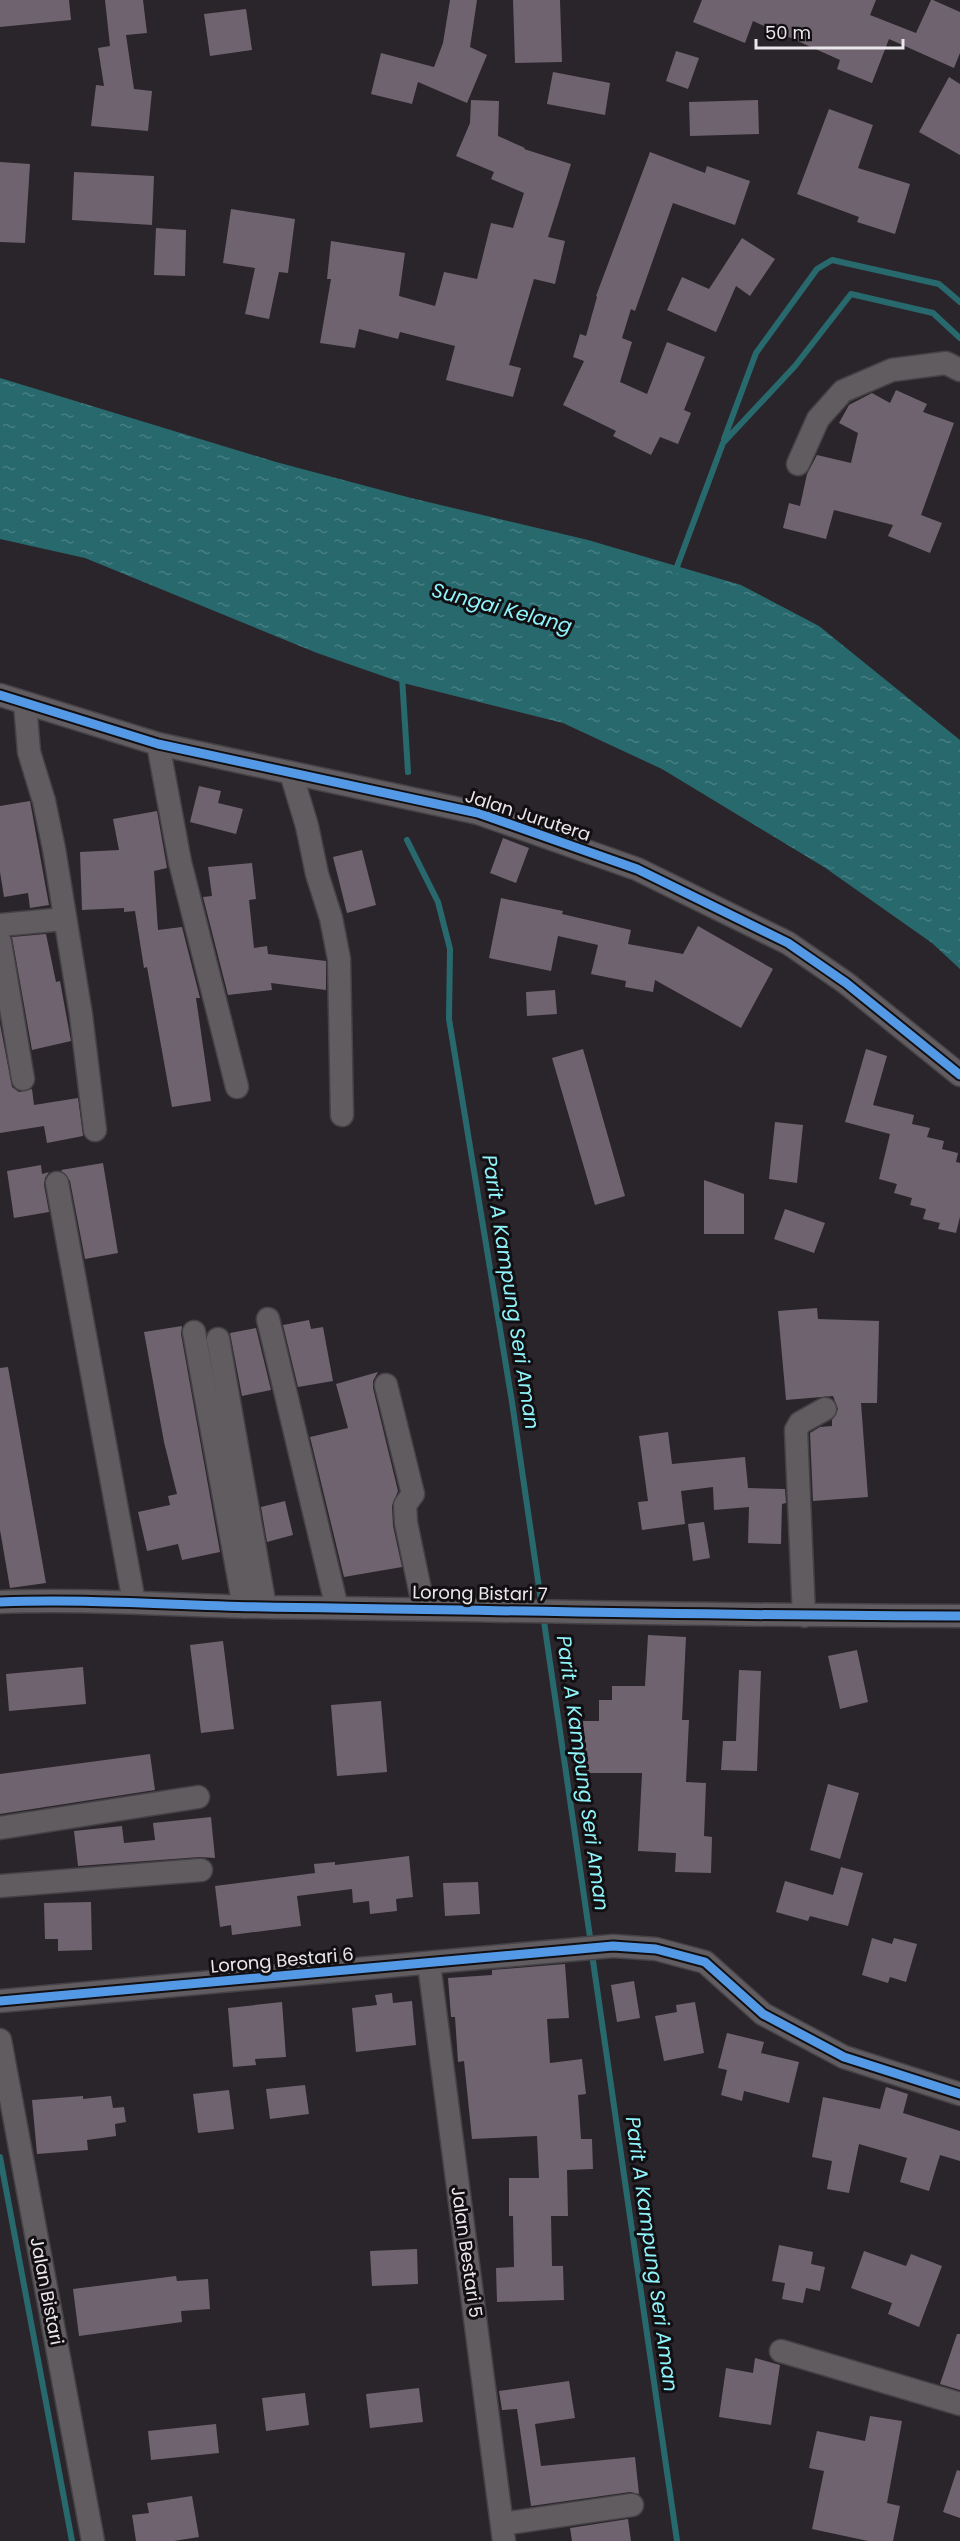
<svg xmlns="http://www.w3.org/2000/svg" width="960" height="2541" font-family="Poppins,sans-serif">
<defs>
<pattern id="water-ripples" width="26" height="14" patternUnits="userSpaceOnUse" patternTransform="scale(1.5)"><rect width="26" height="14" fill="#28696e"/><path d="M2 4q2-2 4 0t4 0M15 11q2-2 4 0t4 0" fill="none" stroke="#477e83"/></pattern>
</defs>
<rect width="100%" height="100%" fill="#2a252a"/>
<path fill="url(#water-ripples)" d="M0,378L276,462L411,498L588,540L741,585L819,626L960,740V969L932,943L824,867L662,769L563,723L403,683L317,653L85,558L0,539Z"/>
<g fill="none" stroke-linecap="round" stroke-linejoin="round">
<path stroke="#28696e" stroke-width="6" d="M724,439L756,353L817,269L832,260L939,284L960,302
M675,572L723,443L795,366L851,294L933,313L960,338
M402,677L408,772
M407,840L438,902L450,949L449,1019L512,1402L591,1944
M592,1954L677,2541
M0,2157L72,2541"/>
</g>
<path fill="#6f636f" d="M0,0H69L71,20L0,27Z
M105,0H143L147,33L126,35L134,89L152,91L148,131L91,126L96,85L104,86L98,48L110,46Z
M450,0H477L470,47L487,55L467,103L418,82L412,104L371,94L381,53L434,67L443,43Z
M513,0H560L562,62L515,63Z
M702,0H876L870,15L916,33L931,0H933L960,12V53L954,68L889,39L872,83L837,69L840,60L753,21L745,43L693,22Z
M246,9L252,50L210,56L204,14Z
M676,51L699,58L688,89L666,81Z
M553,72L610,83L605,115L547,104Z
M949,77L960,84V155L919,132Z
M471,100L499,101L498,136L525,148L524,149L571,164L548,237L565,241L555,284L534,279L509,365L521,368L513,397L446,380L455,346L400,332L398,339L359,329L355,348L320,343L331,279H327L331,241L405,253L399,296L435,306L444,272L477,279L491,223L513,228L524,193L491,179L494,172L456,156L470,123Z
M758,100L759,134L690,136L689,102Z
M829,109L873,125L858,168L910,184L895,234L857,222L859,217L797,194Z
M650,152L705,173L707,166L750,181L735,225L673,203L635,311L631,309L622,338L632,342L620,382L647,394L667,342L705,357L684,410L691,413L678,444L660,437L651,455L613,436L616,431L563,405L584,361L573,357L580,334L586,336L597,297L596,296Z
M0,162L30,164L25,243L0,242Z
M74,172L154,176L152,225L72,220Z
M231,209L295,219L288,273L279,272L269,319L245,314L255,268L223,263Z
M156,228L186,230L185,276L154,275Z
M742,238L775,259L750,296L736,286L716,332L667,310L682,277L709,289Z
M896,390L927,404L923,412L954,423L921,515L942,523L930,553L888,536L893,525L834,510L826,539L783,528L789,503L800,506L807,474L817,455L851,463L858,433L839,423L849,405L872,393L890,403Z
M199,786L221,791L218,803L243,809L236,834L190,822Z
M30,801L49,905L30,908L28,893L4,897L0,872V806Z
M157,811L167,868L154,871L158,930L182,927L200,998H196L211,1101L172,1107L147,967L144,968L135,911L124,912V908L82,910L80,852L119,850L113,819Z
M503,838L529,848L516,883L490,873Z
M362,850L376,905L347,913L333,857Z
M252,863L256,899L249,900L254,948L267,946L268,954L326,961V990L271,983L272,990L228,995L203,897L212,896L208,867Z
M501,898L563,911L562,914L631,930L628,944L683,954L698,926L773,969L741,1028L655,980L653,992L625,987L626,981L591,974L598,945L558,936L551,971L489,958Z
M46,934L56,982L60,981L71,1041L32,1050L12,937Z
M555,990L557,1014L527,1016L526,992Z
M0,1024L12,1087L19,1092L32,1089L34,1105L78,1098L83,1136L47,1143L44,1126L0,1133Z
M583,1049L625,1196L595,1205L552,1058Z
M866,1049L887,1056L873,1105L914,1115L912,1124L930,1128L927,1137L944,1141L942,1149L958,1153L956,1162L960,1163V1217L956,1233L938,1229L940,1223L923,1219L926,1209L910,1205L912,1198L894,1193L897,1184L879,1179L890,1134L845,1122Z
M775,1122L803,1125L797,1183L769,1179Z
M103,1163L118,1253L85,1259L70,1181L61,1170Z
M41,1165L42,1174L49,1172L45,1178L44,1185L49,1212L14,1218L7,1171Z
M704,1180L744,1194V1234H704Z
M785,1209L825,1223L814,1253L774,1239Z
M817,1308L818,1319L879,1321L877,1403H861L868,1497L813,1501L810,1433L820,1427L832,1426V1420L838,1409L833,1396L786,1400L778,1311Z
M309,1320L311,1329L323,1327L333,1381L298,1387L283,1325Z
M182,1326L181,1334L220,1552L182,1560L178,1544L147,1551L138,1512L170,1505L168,1496L177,1494L164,1442L144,1332Z
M256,1328L271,1390L242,1396L230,1333Z
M8,1367L46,1583L10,1588L0,1530V1368Z
M378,1372L373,1381V1388L398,1491L392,1506L393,1526L402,1567L344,1577L310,1437L348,1428L336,1384Z
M668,1432L672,1464L745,1457L748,1488L785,1489L786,1503L782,1504L781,1544L748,1543L749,1507L714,1510L713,1487L681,1491L685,1524L642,1530L638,1502L648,1501L639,1436Z
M285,1501L293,1535L267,1542L261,1507Z
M704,1522L710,1558L693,1561L688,1524Z
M648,1635L686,1637L682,1720H689L686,1782L706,1783L704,1836L712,1837L711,1873L675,1872L676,1853L638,1851L642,1773H574V1721H599V1700H612V1686H645Z
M223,1641L234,1729L201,1733L190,1645Z
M857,1650L868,1702L840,1709L828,1656Z
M83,1667L86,1704L9,1711L6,1674Z
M739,1670L761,1671L757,1771L721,1770L723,1741H736Z
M381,1701L387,1772L337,1776L331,1705Z
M150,1754L155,1790L0,1814V1774Z
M828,1784L859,1793L840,1859L810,1850Z
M211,1817L215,1858L200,1857L78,1866L74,1831L122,1826L124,1843L155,1840L153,1823Z
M409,1856L413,1897L396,1899L397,1911L370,1914L369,1901L353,1903L352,1889L297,1896L301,1926L232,1935L231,1925L220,1927L215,1886L315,1873L314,1864L335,1862V1865Z
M841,1867L863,1873L848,1926L810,1916L808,1921L776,1912L785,1881L833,1895Z
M478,1882L480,1914L445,1916L443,1883Z
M91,1902L92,1950L58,1951V1939H45L44,1903Z
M872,1938L892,1944L894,1938L917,1944L906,1982L890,1977L888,1983L862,1975Z
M565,1964L569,2018L547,2019L550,2063L582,2059L586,2094L578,2095L581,2139H592L593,2169L567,2170L568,2216H551L552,2266H563L564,2300L497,2302L496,2268L514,2267L513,2216H509V2178H539L537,2136L472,2139L464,2061L458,2062L455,2017H451L448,1978L492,1975V1970Z
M634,1981L640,2018L617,2022L611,1985Z
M392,1993L393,2003L412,2001L416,2045L356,2052L352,2008L377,2005L375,1995Z
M282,2002L286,2057L255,2059L256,2065L233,2067L228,2008Z
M695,2002L704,2053L664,2061L655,2016L677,2012L676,2005Z
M727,2033L764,2042L761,2053L799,2062L789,2103L744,2091L742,2101L721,2095L727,2070L718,2068Z
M305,2085L309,2114L270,2119L266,2089Z
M886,2087L908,2094L903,2113L960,2131V2161L940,2155L929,2191L900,2182L907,2158L859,2144L849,2193L827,2189L832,2161L812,2157L823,2097L880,2109Z
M229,2090L234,2129L198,2133L193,2094Z
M83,2096V2099L111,2096L113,2108L124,2107L126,2122L115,2124L116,2136L87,2140L88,2150L37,2154L32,2100Z
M779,2245L813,2252L811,2264L825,2267L820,2291L806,2288L803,2303L782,2299L785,2283L772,2281Z
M417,2249L418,2284L372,2286L370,2251Z
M864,2251L906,2266L911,2254L942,2266L919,2327L888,2314L892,2303L851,2288Z
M176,2276L177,2281L208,2279L210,2309L181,2311L182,2322L79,2336L73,2289Z
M957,2334H960V2390L940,2384Z
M755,2358L780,2365L771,2425L719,2417L726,2368L753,2373Z
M569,2381L575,2418L535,2424L541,2466L635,2457L639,2494L630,2492L531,2506L517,2409L502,2410L499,2391Z
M419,2388L423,2422L370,2428L366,2394Z
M305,2393L309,2425L266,2431L262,2398Z
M870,2416L902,2421L887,2503L900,2506L893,2541H868L812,2529L824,2471L809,2468L817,2431L865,2441Z
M216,2424L219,2453L151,2460L148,2431Z
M957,2470L960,2471V2518L943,2512Z
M192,2496L199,2537L174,2541H136L132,2515L149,2513L147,2503Z
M628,2519L631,2541H572L570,2528Z"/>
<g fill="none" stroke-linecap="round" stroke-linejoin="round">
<g stroke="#454246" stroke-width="25">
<path id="minor" d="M798,464L818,419L843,391L892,370L946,363L960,370
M0,695L158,744L478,813L637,869L788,943L846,983L960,1075
M25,703L29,752L44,801L54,849L81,1015L95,1130
M158,744L180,862L237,1087
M291,773L307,826L317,874L331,918L339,959L342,1115
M0,925L64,919
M0,942L23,1079
M57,1183L134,1602
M268,1319L337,1608
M194,1332L244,1607
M218,1339L265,1607
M386,1385L413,1494L405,1505L406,1523L424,1609
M0,1602C89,1598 177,1606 265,1607C497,1610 728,1616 960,1616
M804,1616L796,1430L800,1423L825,1409
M0,1828L198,1797
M0,1886L201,1870
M429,1964L504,2541
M0,2001L613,1946L656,1949L705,1962L763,2014L844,2057L960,2094
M0,2040L93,2541
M781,2351L960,2404
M502,2524L632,2505"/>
</g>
<use href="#minor" stroke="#605c60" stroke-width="22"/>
<g stroke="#120f12" stroke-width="13">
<path id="cycleway" d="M0,695L158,744L478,813L637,869L788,943L846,983L960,1075
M0,1602C89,1598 177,1606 265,1607C497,1610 728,1616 960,1616
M0,2001L613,1946L656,1949L705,1962L763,2014L844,2057L960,2094"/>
</g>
<use href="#cycleway" stroke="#5399e6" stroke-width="9"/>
</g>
<g text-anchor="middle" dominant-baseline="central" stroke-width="6" stroke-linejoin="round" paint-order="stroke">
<g font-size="18" fill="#eae6eb" stroke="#120f12">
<text transform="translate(528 815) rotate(18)">Jalan Jurutera</text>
<text transform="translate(480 1593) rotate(1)">Lorong Bistari 7</text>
<text transform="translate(282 1960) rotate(-5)">Lorong Bestari 6</text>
<text transform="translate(467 2252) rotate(82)">Jalan Bestari 5</text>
<text transform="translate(47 2291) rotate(79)">Jalan Bistari</text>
</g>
<g font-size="20" font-style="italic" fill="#90f4fb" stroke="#120f12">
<text transform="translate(502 608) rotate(15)">Sungai Kelang</text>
<text transform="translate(511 1292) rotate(81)">Parit A Kampung Seri Aman</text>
<text transform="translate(583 1773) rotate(82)">Parit A Kampung Seri Aman</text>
<text transform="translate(652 2254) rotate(82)">Parit A Kampung Seri Aman</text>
</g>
</g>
<path d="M756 39v9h147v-9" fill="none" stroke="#eae6eb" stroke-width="3"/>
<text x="765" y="39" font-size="18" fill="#eae6eb" stroke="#120f12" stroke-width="4.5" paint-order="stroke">50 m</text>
</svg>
